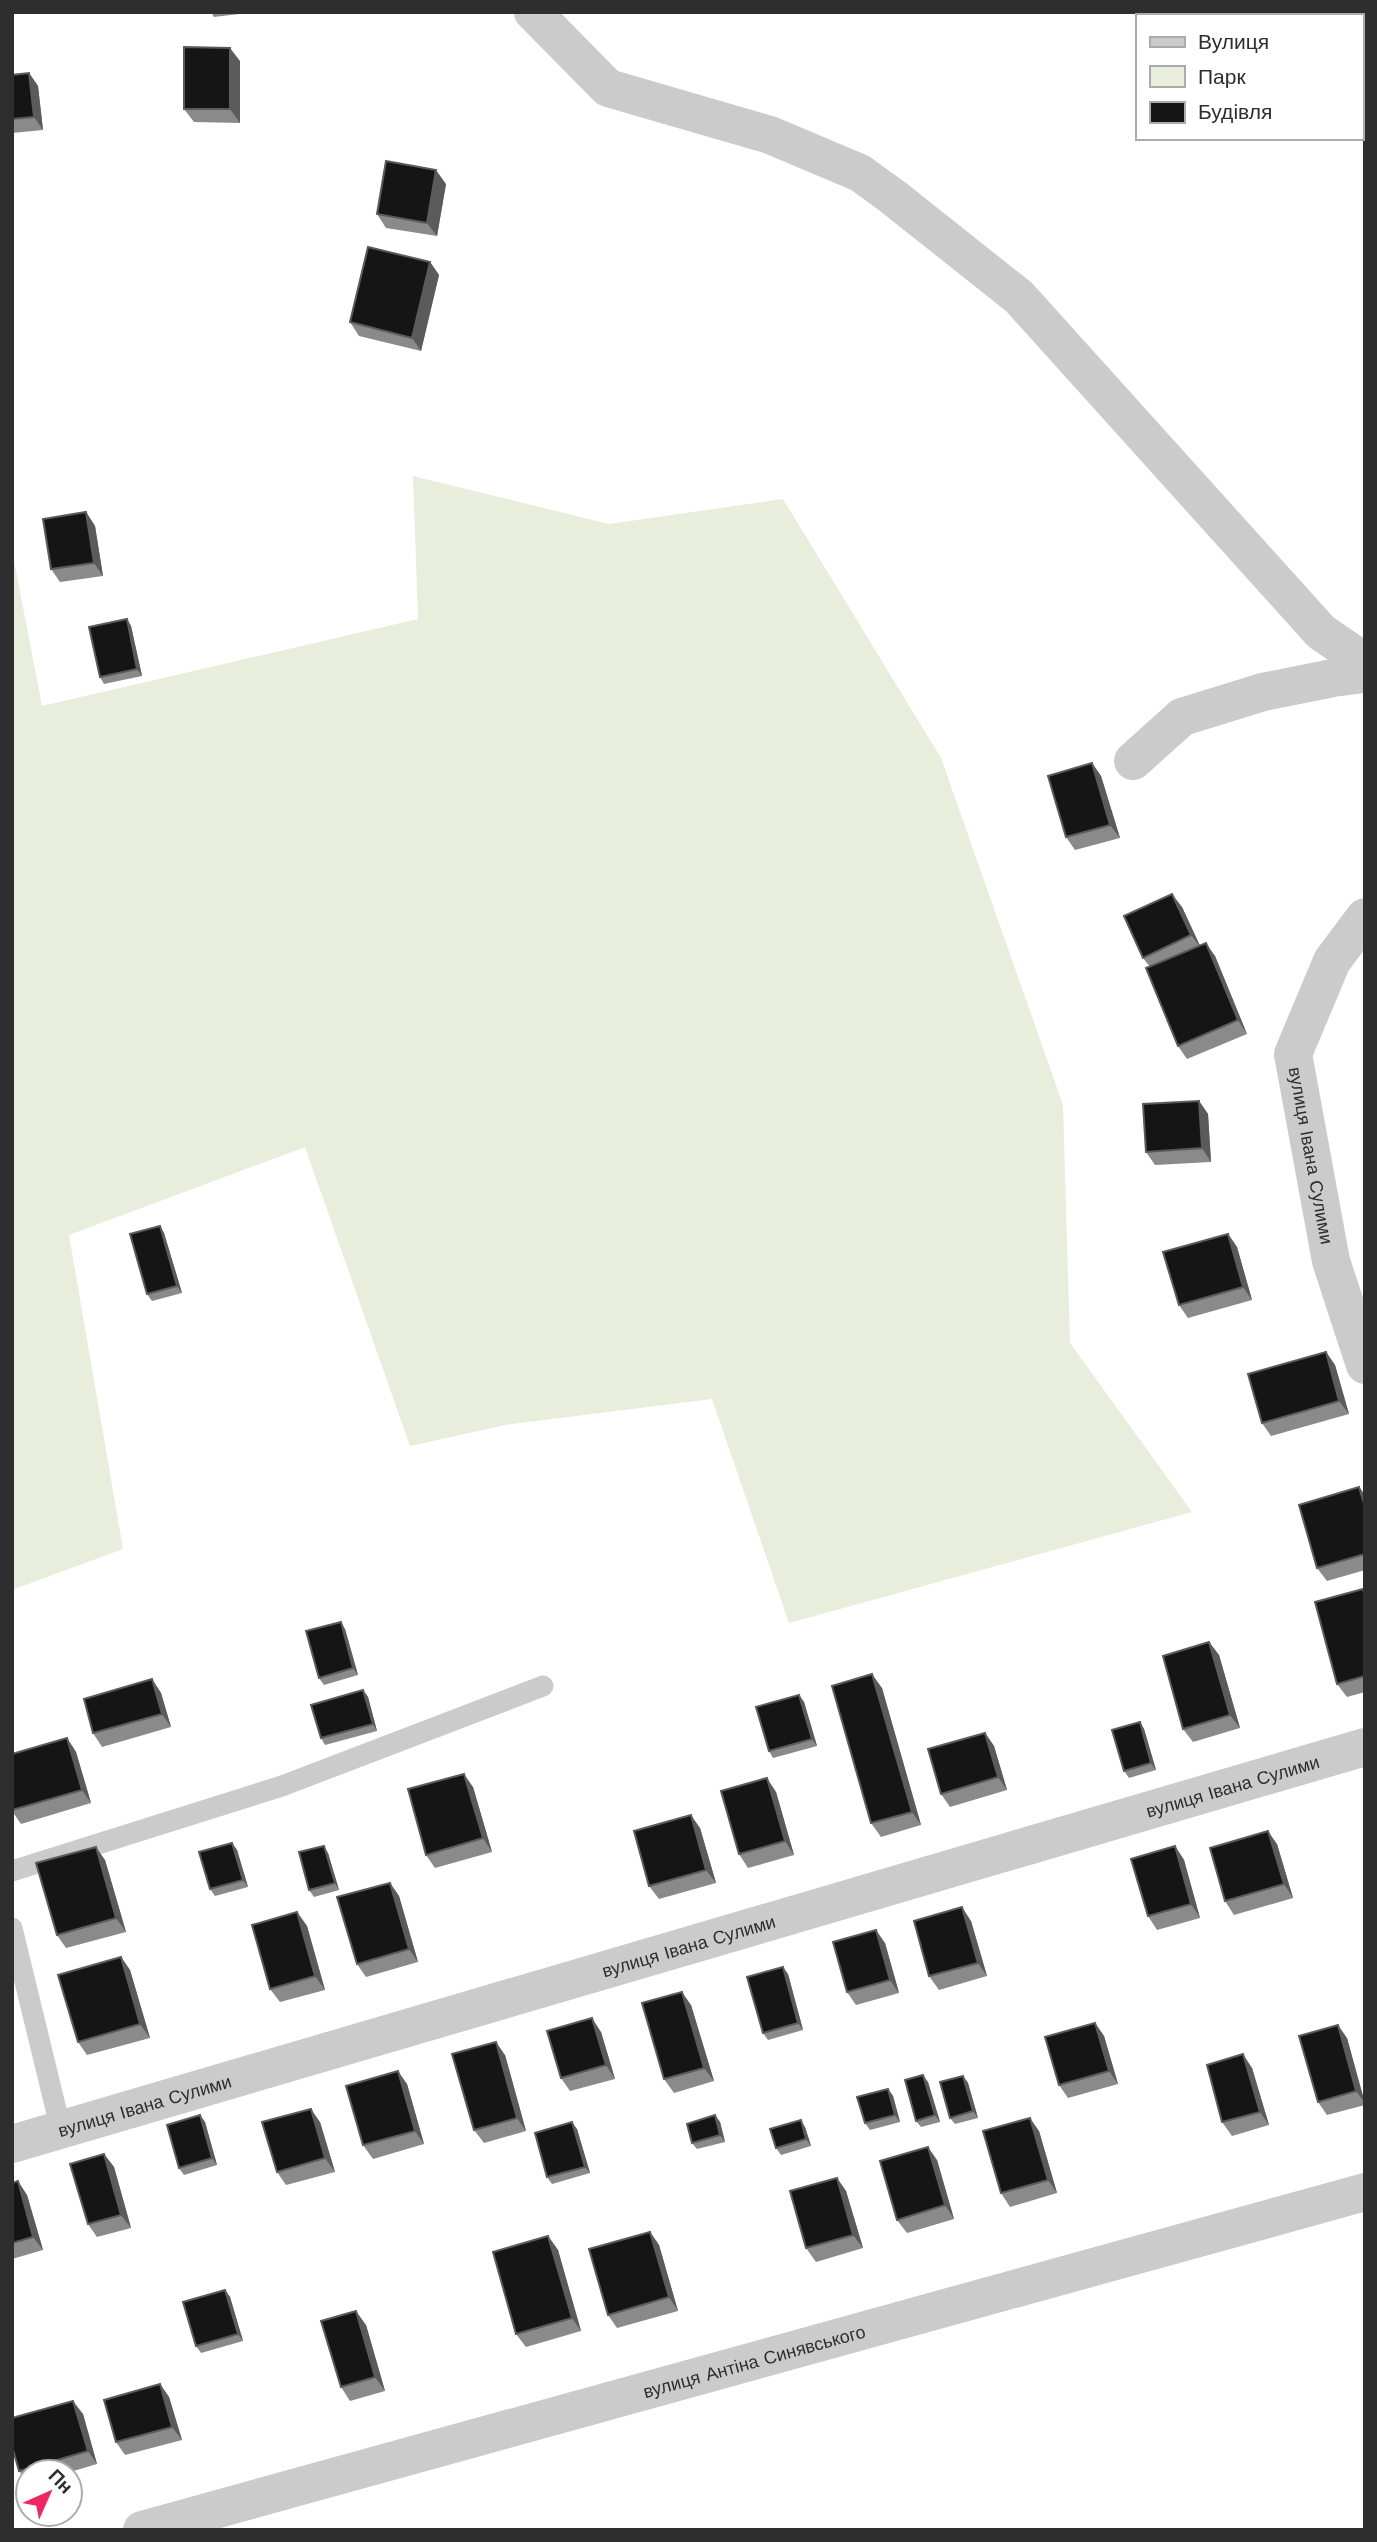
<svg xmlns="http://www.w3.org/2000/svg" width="1377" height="2542" font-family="'Work Sans',sans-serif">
<rect width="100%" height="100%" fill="#fff"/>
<path fill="#e9eddb" d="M413,476L609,524L783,499L941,758L1063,1105L1070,1343L1192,1512L789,1623L712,1399L505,1425L410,1446L305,1147L69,1235L123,1549L12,1590V550L42,706L418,619Z"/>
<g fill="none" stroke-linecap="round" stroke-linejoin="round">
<path stroke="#cbcbcb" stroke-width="21" d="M12,1871L282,1786L543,1686
M12,1928L61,2130"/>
<g stroke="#cbcbcb" stroke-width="38">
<path d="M533,12L608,88L770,135L860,173L893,197L1019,297L1321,632L1365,662"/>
<path d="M1133,761L1182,717L1263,692L1333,678L1365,674"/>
<path id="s1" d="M1365,917L1332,961L1293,1054L1331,1261L1365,1365"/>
<path id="s2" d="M12,2144L1365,1747"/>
<path id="s3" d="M142,2530L1365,2192"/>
</g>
</g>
<path fill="#8a8a8a" d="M211,12H255L214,17Z
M240,61V123L194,122L184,109Z
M29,73L38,86L43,130L12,133V75Z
M446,184L437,236L386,228L377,214Z
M430,262L439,275L421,351L359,336L350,322Z
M86,512L95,526L103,576L60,582L51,569Z
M127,619L131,626L142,676L104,684L100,677Z
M1092,763L1101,776L1120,838L1075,850L1066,837Z
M1182,907L1200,946L1215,956L1247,1034L1187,1059L1178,1046L1150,967L1143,958Z
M1199,1101L1208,1114L1211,1162L1155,1165L1146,1152Z
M160,1226L164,1233L182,1293L152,1301L147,1294Z
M1228,1234L1237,1247L1252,1300L1188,1318L1179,1305Z
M1326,1352L1335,1365L1349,1414L1271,1436L1262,1423Z
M1359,1487L1365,1495V1570L1327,1581L1317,1568Z
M1363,1589L1365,1592V1692L1347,1697L1337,1684Z
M345,1629L358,1675L324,1685L319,1678Z
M1209,1642L1219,1655L1240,1728L1193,1742L1183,1729Z
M152,1679L161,1693L171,1727L102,1747L93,1733Z
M882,1688L921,1825L881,1837L871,1823Z
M363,1690L368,1697L377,1731L325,1745L321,1738Z
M799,1695L804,1702L817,1746L773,1758L769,1751Z
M1140,1722L1144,1729L1156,1770L1129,1778L1124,1771Z
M985,1733L994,1746L1007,1790L950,1807L941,1794Z
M67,1738L76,1752L91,1803L21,1824L12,1811V1754Z
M473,1787L492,1852L435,1868L426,1855Z
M776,1792L794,1855L748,1868L739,1854Z
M700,1828L716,1883L659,1899L649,1886Z
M232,1843L237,1850L248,1887L215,1896L210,1889Z
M1277,1844L1293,1898L1234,1915L1225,1901Z
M1175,1846L1184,1860L1200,1918L1157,1930L1148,1916Z
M328,1853L339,1890L314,1897L309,1890Z
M105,1860L126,1932L66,1948L57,1935Z
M390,1883L399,1896L418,1962L366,1977L357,1964Z
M297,1912L307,1926L325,1990L280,2002L270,1989Z
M971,1921L987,1976L939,1990L929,1976Z
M885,1943L899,1993L856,2005L847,1992Z
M121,1957L130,1970L150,2038L87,2055L78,2042Z
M788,1974L803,2030L768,2040L763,2033Z
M691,2005L714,2081L674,2093L664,2079Z
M1095,2023L1104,2036L1118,2084L1068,2098L1059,2085Z
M601,2032L615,2079L570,2091L561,2078Z
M1347,2038L1365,2105L1327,2115L1318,2102Z
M505,2055L526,2131L484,2143L474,2130Z
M1252,2068L1269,2125L1232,2136L1222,2122Z
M963,2076L968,2083L978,2118L955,2124L950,2118Z
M928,2082L940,2122L921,2127L916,2121Z
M407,2084L424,2144L373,2159L363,2145Z
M888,2089L893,2096L900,2122L870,2130L865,2123Z
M200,2115L205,2122L217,2165L184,2175L179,2168Z
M715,2115L720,2122L725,2142L697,2149L692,2143Z
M320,2122L335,2172L286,2185L277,2172Z
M805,2127L811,2146L781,2155L776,2148Z
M577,2129L590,2173L552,2184L547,2177Z
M1039,2131L1057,2193L1010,2207L1001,2193Z
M104,2154L114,2167L131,2228L97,2237L88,2224Z
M937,2160L954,2219L907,2233L897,2220Z
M837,2178L846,2191L863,2248L816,2262L806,2248Z
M12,2183L27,2195L43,2250L12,2259Z
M650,2232L659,2245L678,2311L617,2328L608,2315Z
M548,2236L558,2250L581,2331L526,2347L516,2334Z
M225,2290L230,2297L243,2341L201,2353L196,2346Z
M366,2325L385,2391L350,2401L341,2387Z
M160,2384L169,2397L182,2440L125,2455L116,2442Z
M83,2414L97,2464L70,2472H28V2483L19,2471Z"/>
<path fill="#5b5b5b" d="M230,48L240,61V123L230,109Z
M29,73L38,86L43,130L34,117Z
M436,170L446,184L437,236L427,223Z
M430,262L439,275L421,351L412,338Z
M86,512L95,526L103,576L94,563Z
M127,619L131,626L142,676L137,669Z
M1092,763L1101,776L1120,838L1110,825Z
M1172,894L1182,907L1201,948L1191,935Z
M1206,943L1215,956L1247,1034L1238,1020Z
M1199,1101L1208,1114L1211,1162L1202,1148Z
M160,1226L164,1233L182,1293L177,1286Z
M1228,1234L1237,1247L1252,1300L1243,1287Z
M1326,1352L1335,1365L1349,1414L1339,1401Z
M1359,1487L1365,1495V1507Z
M341,1622L345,1629L358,1675L353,1668Z
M1209,1642L1219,1655L1240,1728L1230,1715Z
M872,1674L882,1688L921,1825L912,1812Z
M152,1679L161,1693L171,1727L162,1714Z
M363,1690L368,1697L377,1731L373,1724Z
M799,1695L804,1702L817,1746L812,1739Z
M1140,1722L1144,1729L1156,1770L1151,1763Z
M985,1733L994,1746L1007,1790L998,1777Z
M67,1738L76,1752L91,1803L82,1790Z
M464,1774L473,1787L492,1852L483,1838Z
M767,1778L776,1792L794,1855L785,1841Z
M691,1815L700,1828L716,1883L706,1870Z
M1268,1831L1277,1844L1293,1898L1284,1884Z
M232,1843L237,1850L248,1887L243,1880Z
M324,1846L328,1853L339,1890L335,1883Z
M1175,1846L1184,1860L1200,1918L1191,1904Z
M96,1847L105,1860L126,1932L116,1918Z
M390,1883L399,1896L418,1962L409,1949Z
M962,1907L971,1921L987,1976L978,1963Z
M297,1912L307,1926L325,1990L315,1976Z
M876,1930L885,1943L899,1993L890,1980Z
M121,1957L130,1970L150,2038L140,2024Z
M783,1967L788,1974L803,2030L798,2023Z
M682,1992L691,2005L714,2081L704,2068Z
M592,2018L601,2032L615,2079L606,2065Z
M1095,2023L1104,2036L1118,2084L1109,2071Z
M1338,2025L1347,2038L1365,2103L1356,2091Z
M496,2042L505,2055L526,2131L517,2118Z
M1243,2054L1252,2068L1269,2125L1260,2112Z
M398,2071L407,2084L424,2144L415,2131Z
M923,2075L928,2082L940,2122L935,2115Z
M963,2076L968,2083L978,2118L973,2111Z
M888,2089L893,2096L900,2122L895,2115Z
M311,2109L320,2122L335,2172L325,2158Z
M200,2115L205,2122L217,2165L212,2158Z
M715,2115L720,2122L725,2142L720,2135Z
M1030,2118L1039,2131L1057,2193L1048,2180Z
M801,2120L805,2127L811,2146L806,2139Z
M572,2122L577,2129L590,2173L585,2167Z
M928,2147L937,2160L954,2219L945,2205Z
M104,2154L114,2167L131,2228L121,2215Z
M837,2178L846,2191L863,2248L853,2235Z
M18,2181L27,2195L43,2250L33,2237Z
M650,2232L659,2245L678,2311L669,2297Z
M548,2236L558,2250L581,2331L572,2318Z
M225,2290L230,2297L243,2341L238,2334Z
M356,2311L366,2325L385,2391L375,2377Z
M160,2384L169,2397L182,2440L172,2427Z
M73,2401L83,2414L97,2464L88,2451Z"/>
<path fill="#151515" stroke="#5b5b5b" stroke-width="2" d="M184,47L230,48V109H184Z
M29,73L34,117L12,119V75Z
M386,161L436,170L427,223L377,214Z
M368,247L430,262L412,338L350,322Z
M86,512L94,563L51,569L43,519Z
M127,619L137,669L100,677L89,627Z
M1092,763L1110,825L1066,837L1048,776Z
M1172,894L1191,935L1143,958L1124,916Z
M1206,943L1238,1020L1178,1046L1146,968Z
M1199,1101L1202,1148L1146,1152L1143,1104Z
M160,1226L177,1286L147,1294L130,1234Z
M1228,1234L1243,1287L1179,1305L1163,1252Z
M1326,1352L1339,1401L1262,1423L1248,1374Z
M1359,1487L1365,1507V1554L1317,1568L1299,1505Z
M1363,1589L1365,1596V1676L1337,1684L1315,1602Z
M341,1622L353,1668L319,1678L306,1631Z
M1209,1642L1230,1715L1183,1729L1163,1656Z
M872,1674L912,1812L871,1823L832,1686Z
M152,1679L162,1714L93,1733L84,1699Z
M363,1690L373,1724L321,1738L311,1705Z
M799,1695L812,1739L769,1751L756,1707Z
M1140,1722L1151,1763L1124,1771L1112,1730Z
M985,1733L998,1777L941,1794L928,1749Z
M67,1738L82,1790L12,1810V1754Z
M464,1774L483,1838L426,1855L408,1789Z
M767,1778L785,1841L739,1854L721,1791Z
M691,1815L706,1870L649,1886L634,1831Z
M1268,1831L1284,1884L1225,1901L1210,1848Z
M232,1843L243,1880L210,1889L199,1852Z
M324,1846L335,1883L309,1890L299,1852Z
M1175,1846L1191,1904L1148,1916L1131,1859Z
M96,1847L116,1918L57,1935L36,1863Z
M390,1883L409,1949L357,1964L337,1897Z
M962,1907L978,1963L929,1976L914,1921Z
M297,1912L315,1976L270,1989L252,1925Z
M876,1930L890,1980L847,1992L833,1942Z
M121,1957L140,2024L78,2042L58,1975Z
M783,1967L798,2023L763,2033L747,1977Z
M682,1992L704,2068L664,2079L642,2003Z
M592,2018L606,2065L561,2078L547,2031Z
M1095,2023L1109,2071L1059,2085L1045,2037Z
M1338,2025L1356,2091L1318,2102L1299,2036Z
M496,2042L517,2118L474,2130L452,2054Z
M1243,2054L1260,2112L1222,2122L1207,2065Z
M398,2071L415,2131L363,2145L346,2086Z
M923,2075L935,2115L916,2121L905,2080Z
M963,2076L973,2111L950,2118L940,2082Z
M888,2089L895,2115L865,2123L857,2097Z
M311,2109L325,2158L277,2172L262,2122Z
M200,2115L212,2158L179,2168L167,2125Z
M715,2115L720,2135L692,2143L687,2124Z
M1030,2118L1048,2180L1001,2193L983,2131Z
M801,2120L806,2139L776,2148L770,2129Z
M572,2122L585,2167L547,2177L535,2133Z
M928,2147L945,2205L897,2220L880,2161Z
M104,2154L121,2215L88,2224L70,2164Z
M837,2178L853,2235L806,2248L790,2191Z
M18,2181L33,2237L12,2243V2183Z
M650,2232L669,2297L608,2315L589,2249Z
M548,2236L572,2318L516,2334L493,2252Z
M225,2290L238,2334L196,2346L183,2302Z
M356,2311L375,2377L341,2387L321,2321Z
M160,2384L172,2427L116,2442L104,2400Z
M73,2401L88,2451L19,2471L12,2446V2418Z"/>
<g text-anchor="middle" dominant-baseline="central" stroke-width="7" stroke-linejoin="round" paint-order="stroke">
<g font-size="18" fill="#2e2e2e" stroke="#fff">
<text stroke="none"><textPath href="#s1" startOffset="259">вулиця Івана Сулими</textPath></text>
<text stroke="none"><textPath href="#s2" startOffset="1272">вулиця Івана Сулими</textPath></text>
<text stroke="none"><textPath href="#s2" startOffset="705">вулиця Івана Сулими</textPath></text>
<text stroke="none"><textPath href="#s2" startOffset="138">вулиця Івана Сулими</textPath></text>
<text stroke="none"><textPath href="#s3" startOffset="635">вулиця Антіна Синявського</textPath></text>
</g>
</g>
<rect width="1377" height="2542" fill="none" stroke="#2e2e2e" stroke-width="28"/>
<rect x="1136" y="14" width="228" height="126" fill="#ffffff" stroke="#ababab" stroke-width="2"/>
<rect x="1150" y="37" width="35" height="10" fill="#cbcbcb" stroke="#ababab" stroke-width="2"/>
<text x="1198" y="49" font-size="21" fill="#2e2e2e">Вулиця</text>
<rect x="1150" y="66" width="35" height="21" fill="#e9eddb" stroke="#ababab" stroke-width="2"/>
<text x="1198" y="84" font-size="21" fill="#2e2e2e">Парк</text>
<rect x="1150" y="102" width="35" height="21" fill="#151515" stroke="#ababab" stroke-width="2"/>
<text x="1198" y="119" font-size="21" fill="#2e2e2e">Будівля</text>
<g transform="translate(49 2493) rotate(45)"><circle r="33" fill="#ffffff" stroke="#ababab" stroke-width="2"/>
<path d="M0-5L12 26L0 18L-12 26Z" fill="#f02564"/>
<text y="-10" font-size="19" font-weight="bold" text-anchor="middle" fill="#2e2e2e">Пн</text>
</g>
</svg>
